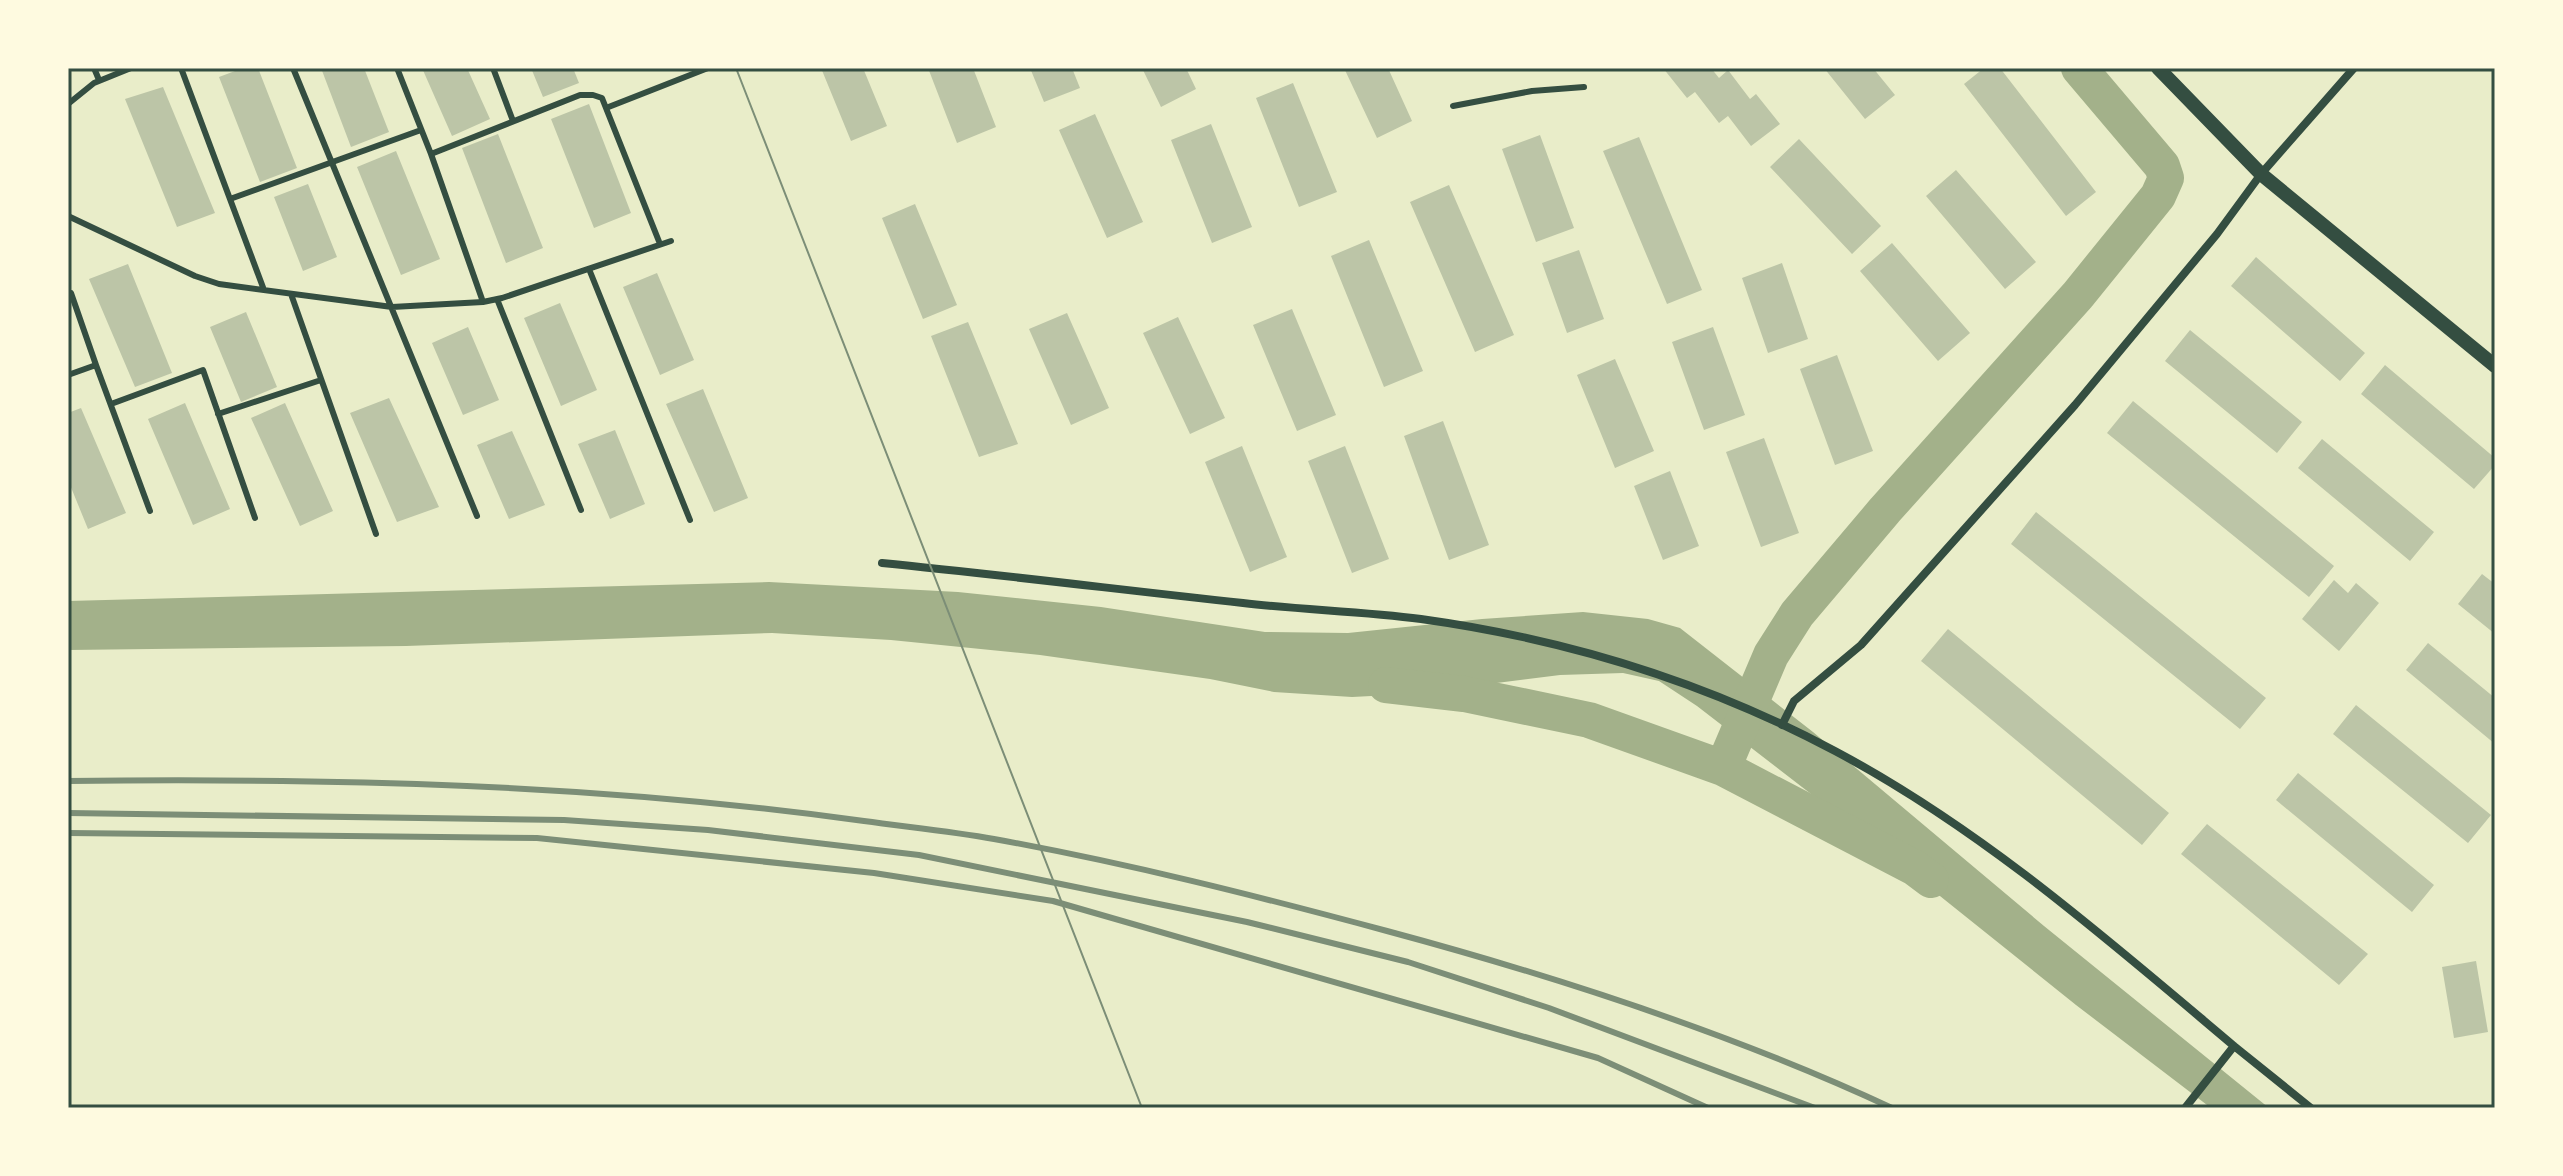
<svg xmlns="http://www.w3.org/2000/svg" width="2563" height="1176" font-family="Figtree,sans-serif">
<rect width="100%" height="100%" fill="#e9edc9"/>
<path fill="#a3b18a" d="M769,582L958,592L1101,607L1265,632L1348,633L1482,619L1583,612L1648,619L1680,628L1813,732L2044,926L2269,1108H2211L2076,1005L1850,824L1697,706L1659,681L1623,673L1560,675L1410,694L1352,697L1274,692L1210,679L1040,655L891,640L772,633L406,646L68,650V601Z"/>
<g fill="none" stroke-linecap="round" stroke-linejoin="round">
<path stroke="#a3b18a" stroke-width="36" d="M1386,685L1464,694L1589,720L1723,768L1915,868L1931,880
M1723,768L1771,655L1797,614L1885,510L2078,295L2158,196L2166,178L2162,166L2079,68"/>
</g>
<path fill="#bcc5a7" d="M243,68H258L297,168L260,182L219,77Z
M321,68H364L389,132L351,147Z
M422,68H467L490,119L452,136Z
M531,68H573L579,83L543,97Z
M821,68H863L887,126L851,141Z
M928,68H973L996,127L957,143Z
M1030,68H1072L1080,88L1044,102Z
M1142,68H1186L1196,89L1161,107Z
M1344,68H1388L1412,121L1377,138Z
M1663,68H1711L1719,78L1728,70L1750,99L1756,94L1780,124L1751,146L1728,116L1719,123L1695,92L1687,98Z
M1824,68H1873L1895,95L1865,119Z
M1984,68H2000L2096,192L2066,216L1964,84Z
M1293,83L1337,192L1299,207L1256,98Z
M163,87L215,213L177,227L125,99Z
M589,104L631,213L594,228L551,119Z
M1095,114L1143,222L1107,238L1059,130Z
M1211,124L1252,227L1212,243L1171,140Z
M498,134L543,248L506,263L462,148Z
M1540,135L1574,228L1536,242L1502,149Z
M1639,137L1702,290L1667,304L1603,151Z
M1799,139L1881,226L1852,254L1770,167Z
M396,151L440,259L401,275L357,167Z
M1956,170L2036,262L2005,289L1926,196Z
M308,184L337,257L303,271L274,197Z
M1449,185L1514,335L1475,352L1410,202Z
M915,204L957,305L923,319L882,218Z
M1369,240L1423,371L1384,387L1331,256Z
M1892,243L1970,333L1938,361L1860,271Z
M1579,250L1604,319L1567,333L1542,263Z
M2256,257L2365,353L2340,381L2231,286Z
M1782,263L1808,339L1768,353L1742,278Z
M128,264L172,373L135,387L89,279Z
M657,273L694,360L660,375L623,287Z
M560,303L597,390L561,406L524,318Z
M1292,309L1336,415L1297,431L1253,325Z
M246,312L277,387L241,402L210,327Z
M1067,313L1109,408L1071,425L1029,329Z
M1178,317L1225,418L1190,434L1143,333Z
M968,322L1018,444L979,457L931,336Z
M468,327L499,400L463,415L432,343Z
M1713,327L1745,415L1704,430L1672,342Z
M2190,330L2302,422L2277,453L2165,361Z
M1837,355L1873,451L1835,465L1800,369Z
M1615,359L1654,451L1615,468L1577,375Z
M2385,365L2495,458V465L2474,489L2361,394Z
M703,389L748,498L714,512L666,404Z
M389,398L439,507L397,522L350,413Z
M2133,401L2334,566L2309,597L2107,433Z
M185,403L230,509L193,525L148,419Z
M285,403L333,511L300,526L251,418Z
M81,408L126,513L88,529L68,480V413Z
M1443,421L1489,545L1449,560L1404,436Z
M615,430L645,504L610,519L578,444Z
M512,431L545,505L509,519L477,445Z
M1764,438L1799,533L1761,547L1726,452Z
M2322,439L2434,532L2410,561L2298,468Z
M1242,446L1287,557L1250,572L1205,462Z
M1345,446L1389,559L1352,573L1308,461Z
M1670,471L1699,546L1663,560L1634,486Z
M2036,512L2266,698L2240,729L2011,544Z
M2482,574L2495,584V634L2458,604Z
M2334,580L2348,593L2356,583L2379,603L2339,651L2302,619Z
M1948,629L2169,813L2142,845L1921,661Z
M2428,643L2495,698V744L2406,670Z
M2356,705L2491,815L2468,843L2333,734Z
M2298,773L2434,885L2412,912L2276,800Z
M2207,824L2368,954L2339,985L2181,854Z
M2476,961L2488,1032L2454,1038L2442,967Z"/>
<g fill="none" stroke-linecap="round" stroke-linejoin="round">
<path stroke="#344e41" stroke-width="6" d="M94,68L99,80
M181,68L264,290
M293,68L477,516
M397,68L431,154L483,302
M493,68L513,121
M68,104L94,83L131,68
M1453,106L1532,91L1584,87
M606,108L708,68
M431,154L580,95H593L602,98L660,244
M230,199L421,130
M68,216L195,276L219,284L392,307L483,302L502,298L671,241
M589,269L690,520
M71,293L96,365
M291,294L376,534
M497,299L581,510
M68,375L96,365L150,511
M111,404L203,370L255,518
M218,414L321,380"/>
<path stroke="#344e41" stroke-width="8" d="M882,563C1003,575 1123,590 1243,603C1302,610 1362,611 1421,619C1565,639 1706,682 1835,751C1982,829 2108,940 2234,1046
M1782,725L1794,701L1861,645L2075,405L2217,234L2261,174L2354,68
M2185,1108L2234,1046L2311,1108"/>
<path stroke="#344e41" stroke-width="14" d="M2158,68L2261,174L2495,366"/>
<path stroke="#7c8e77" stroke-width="2" d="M736,68L1142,1108"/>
<path stroke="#7c8e77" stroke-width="6" d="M68,781C336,778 598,784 864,821C907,827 951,831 994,839C1127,863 1257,896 1387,931C1558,977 1731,1033 1892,1108
M68,813L564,820L708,830L919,855L1247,922L1408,962L1549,1008L1815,1108
M68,833L537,838L874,873L1053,901L1598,1058L1708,1108"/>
</g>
<rect width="2563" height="1176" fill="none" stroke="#fefae0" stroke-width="140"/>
<rect x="70" y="70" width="2423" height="1036" fill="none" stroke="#344e41" stroke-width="3"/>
</svg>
